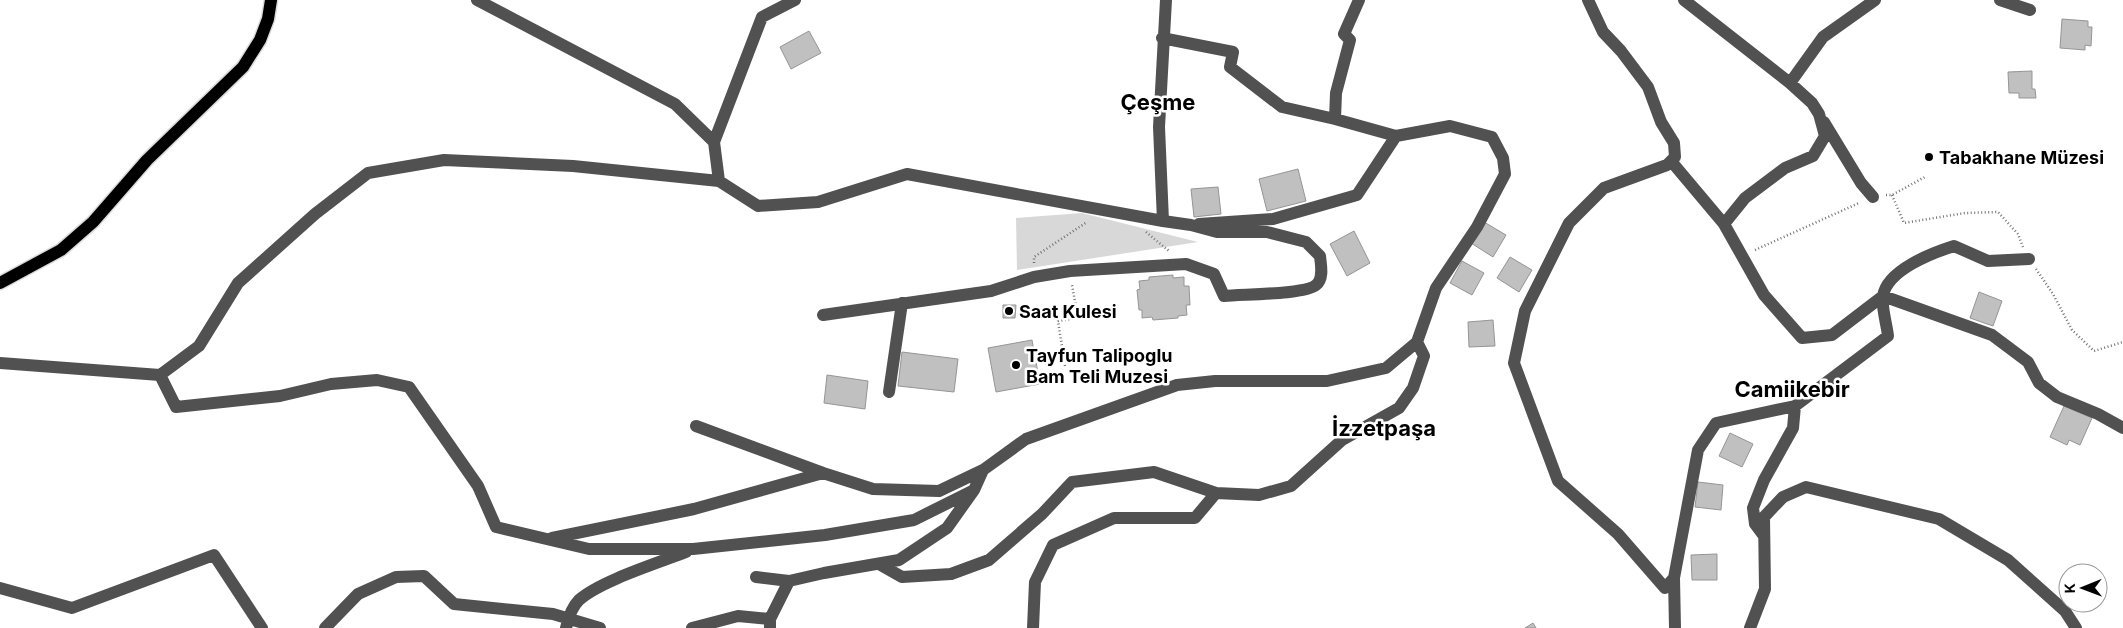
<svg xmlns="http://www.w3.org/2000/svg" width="2123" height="628" font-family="Inter,sans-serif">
<rect width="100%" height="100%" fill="#fff"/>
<path fill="#d8d8d8" d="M1082,213L1198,242L1017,270L1016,218Z"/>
<path fill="#c0c0c0" stroke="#959595" d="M2062,19L2088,21V27H2092L2091,46L2085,45V50L2060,48Z
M809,31L821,53L791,69L780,47Z
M2032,71V89H2035L2036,98H2019V93H2009L2008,72Z
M1298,169L1306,201L1267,211L1259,179Z
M1218,187L1221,214L1194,217L1191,189Z
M1484,222L1506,235L1493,257L1471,243Z
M1354,231L1370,263L1347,276L1330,244Z
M1510,257L1532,270L1519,292L1497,278Z
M1462,261L1484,273L1472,295L1450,283Z
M1173,275V278L1184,277V286H1189L1190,305H1186L1187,315L1178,316V318L1153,320L1152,317L1142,318V310H1139L1137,290L1140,289L1139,281L1149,280V277Z
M1979,292L2002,301L1993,326L1970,318Z
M1003,305H1016L1015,318H1003Z
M1493,320L1495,346L1469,347L1468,322Z
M1032,340L1040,384L996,392L988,348Z
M902,352L958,359L954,392L898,386Z
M827,375L868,381L865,409L824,403Z
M2064,406L2092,418L2080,445L2069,440L2067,445L2050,437Z
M1730,433L1753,444L1742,467L1719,456Z
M1698,482L1723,485L1721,510L1695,507Z
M1717,554V580H1692L1691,555Z
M1533,623L1536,628H1525Z"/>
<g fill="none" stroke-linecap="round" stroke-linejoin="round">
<g stroke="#dbdbdb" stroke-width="15">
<path id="major" d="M0,283L61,250L93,222L147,160L243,67L260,40L268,19L271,0"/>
</g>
<path stroke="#737373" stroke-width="2.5" stroke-dasharray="1 2.5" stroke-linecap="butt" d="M1886,195H1892L1925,177
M1892,195L1904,223L1965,213L1998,212L2018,234L2023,247
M1146,232L1169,251
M1755,250L1859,203
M1034,263V257L1087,222
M2036,269L2053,294L2072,330L2094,351L2123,342
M1065,366L1058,321L1078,318L1072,285"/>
<path stroke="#515151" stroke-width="12" d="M477,0L675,104L714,142L719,181L758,206L818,202L907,174L1163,221
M1588,0L1603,32L1621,51L1648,87L1661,122L1674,143L1675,157L1667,165L1604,188L1569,223L1525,311L1514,363L1558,481L1618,534L1665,588L1674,578
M1684,0L1790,83L1812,103L1819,114L1825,136L1813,156L1785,168L1745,198L1724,224L1764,295L1802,338L1832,335L1883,296L1992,335L2028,362L2039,383L2057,397L2098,414L2123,428
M2000,0L2030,10
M1162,38L1233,52L1230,67L1282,107L1335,119
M1790,83L1823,37L1875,0
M1824,122L1861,183L1873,197
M714,142L762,17L795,0
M1671,161L1724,224
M1199,224L1273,219L1357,195L1396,136
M823,315L991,291L1034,277L1070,271L1186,264L1214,274L1224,296C1242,294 1304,295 1316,285C1324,279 1321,265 1320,256L1306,242L1267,232H1217L1191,225L1163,221L1159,127L1166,0
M0,363L160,375L199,346L238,283L315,214L368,173L444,160L573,166L719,181
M160,375L176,407L280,396L331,384L377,380L409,387L478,486L496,527L589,549H693L825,535L914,520L972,491
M889,392L902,303
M696,426L823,473L873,489L939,491L983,470
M1764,536L1755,524L1753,508L1764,480L1793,428L1795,406
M552,538L694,509L823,473
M879,564L902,577L951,574L989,560L1042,514L1072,482L1154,472L1216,493L1259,495L1291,486L1342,440L1399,408L1413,388L1424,356L1417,342
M756,577L789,581L824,573L899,560L947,528L974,490L983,470L1026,439L1177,385L1215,381H1327L1386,368L1417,342L1436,288L1477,227L1505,174L1503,158L1492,137L1450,126L1396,136L1335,119L1336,93L1350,40L1344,34L1359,0
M0,588L72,608L214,555L262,628
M325,628L358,594L396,577L424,576L454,604L553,614L600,628
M566,628C568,619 572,607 579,600C600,581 658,563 686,552
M692,628L738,616L770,619
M770,628V619L789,581
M1033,628L1035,582L1053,545L1114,518H1195L1216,493
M1675,628L1674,578L1698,450L1716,423L1795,406L1888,336C1887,325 1881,306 1883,296C1887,270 1932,253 1954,246L1988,261L2029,259
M1750,628L1765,589L1764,517L1783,497L1806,487L1939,519L2008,560L2065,611L2076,628"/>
<use href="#major" stroke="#000" stroke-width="12"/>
</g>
<g fill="#000" stroke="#fff" stroke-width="2">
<circle cx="1929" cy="157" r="5"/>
<circle cx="1009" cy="311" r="5"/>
<circle cx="1016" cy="365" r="5"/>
</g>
<g text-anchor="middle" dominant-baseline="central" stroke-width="5" stroke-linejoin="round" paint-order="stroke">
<g font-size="18" font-weight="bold" fill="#000" stroke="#fff" text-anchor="start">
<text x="1939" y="157">Tabakhane Müzesi</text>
<text x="1019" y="311">Saat Kulesi</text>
<text x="1026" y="355">Tayfun Talipoglu<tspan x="1026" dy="21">Bam Teli Muzesi</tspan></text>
</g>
<g font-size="22" font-weight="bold" fill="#000" stroke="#fff">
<text x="1158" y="102">Çeşme</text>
<text x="1792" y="389">Camiikebir</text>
<text x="1384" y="428">İzzetpaşa</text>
</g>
</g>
<g transform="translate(2083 588) rotate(269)"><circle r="24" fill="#ffffff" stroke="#999999"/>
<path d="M0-4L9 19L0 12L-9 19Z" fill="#000000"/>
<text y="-8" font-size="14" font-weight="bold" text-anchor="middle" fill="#000000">K</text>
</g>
</svg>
